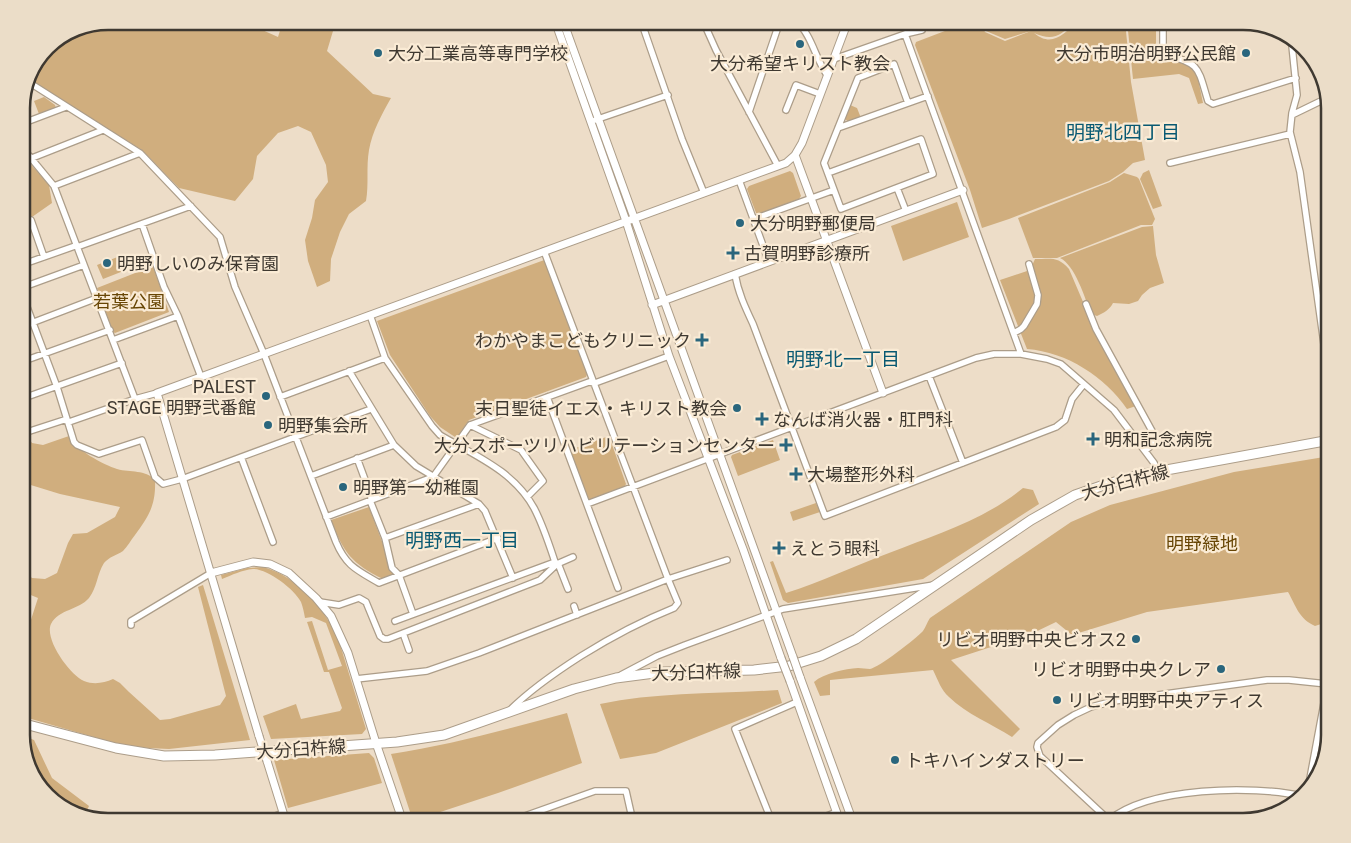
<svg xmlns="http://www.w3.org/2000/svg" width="1351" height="843" font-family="Roboto,'Noto Sans JP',sans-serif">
<rect width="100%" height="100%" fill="#edddc8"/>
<path fill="#d0ae7e" d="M108,21H242L278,37L283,21H336L327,51L373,94L391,98C382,114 372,132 369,150C366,167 369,184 366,201L349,214L340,232L331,259L330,281L317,287L308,261L305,240L312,218L315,200L328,182L326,165L311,132L298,126L278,133L257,156L253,179L235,201L179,188L142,150L31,81L47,47L75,28Z
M971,21C978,22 982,26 985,32L1005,41L1031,31L1005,39L986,31L984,25L978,21H1054L1056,26L1061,27L1075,22C1060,35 1054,42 1034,33C1052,48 1064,34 1078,21H1125L1131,82L1145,160L1133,163L1123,172L1109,181L1009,219L982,228L970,190L915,45L916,42Z
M1127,21H1156V57H1163V60L1184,61L1197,74L1203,103L1198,104L1189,78L1179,74L1133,79Z
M44,97L55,105L56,109L39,114L34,101Z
M850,105L857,108L861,118L849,122L845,119Z
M21,153L49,185L52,203L32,217L21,212Z
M1149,170L1162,206L1153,209L1140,179L1143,173Z
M790,171L793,173L801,196L799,199L759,214L756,213L747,189L749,186Z
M1124,173L1137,177L1139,179L1155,219L1152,225H1141L1057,258H1033L1018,218L1110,182Z
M957,202L969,237L903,261L891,226Z
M1153,226L1156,255L1164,283L1150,288L1142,295L1138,301L1129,304L1113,303C1110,309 1104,313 1097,316L1091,314C1085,298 1075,265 1060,258L1142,227Z
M120,256L126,270L103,279L97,265Z
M547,259L588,372L586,377L469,420L458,436L455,437L440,427L430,416L390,355L377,321Z
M1035,259C1051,259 1058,256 1069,269L1095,330L1136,406L1127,409C1105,377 1067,352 1027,349L1000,280L1030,270Z
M153,266L169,312L115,333L113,332L97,288Z
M21,427L32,443L43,445L69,436C74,449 104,465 117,469C131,473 145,469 155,480C156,505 149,516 135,535C131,540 127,547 123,551C117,555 109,557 104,563C97,574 97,588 89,598C79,610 59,609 51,624C44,639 70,675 84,681C94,685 104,683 113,679L120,683L129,692L160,720L170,719L220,705L226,696L198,587L203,585L250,740L169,749L128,747L21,716V640L27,632L38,598L21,591V569L32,578L45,579L57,573L68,543L73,534L87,533L115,517L120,507L60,494L21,482Z
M609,436L626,484L623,489L591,501L588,500L571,454L573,449Z
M773,440L780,460L738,476L731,457L732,455Z
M1330,456V614L1324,623L1315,626C1299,619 1296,606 1288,592L1147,612L1072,635L1056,622L1031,634L951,660L1020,729L1012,737C992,724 966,714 949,697C941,690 938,680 933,670L830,680V695L820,696L814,682C824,673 845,669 858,668C862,668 866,669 870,669C878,668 917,638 923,631C926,627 927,622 930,618L1071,522L1110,505L1234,472Z
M1023,488L1033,490L1039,504L923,579L788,603L783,600L770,562L773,561L786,593C821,582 854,566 889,553C935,535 984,520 1023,488Z
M816,503L820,512L793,521L790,512Z
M369,507L392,568V574L383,579C352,564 343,552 331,520Z
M263,567C297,576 324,608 338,638L366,729L362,734L271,739L263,716L296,704L301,719L340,711L342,708L329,672H324L307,622L312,621L328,670L342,666L326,623L312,617L305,618C304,613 303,607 301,602C294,589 268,569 253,569C242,570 232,575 222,579L221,575L247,568Z
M778,690L782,703L656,753L620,759L600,704C658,692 718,694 778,690Z
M567,713L582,763L498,793L413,821L391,754C451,745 508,729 567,713Z
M21,735L34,740L52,778L89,806L85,815L60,807L33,778Z
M369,753L374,758L382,783L288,808L274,760Z"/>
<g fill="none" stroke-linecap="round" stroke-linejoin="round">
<g stroke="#ac9d89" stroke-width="8">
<path id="minor" d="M641,21L682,139L704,193
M703,21L716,50L778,166
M796,21C812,35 815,58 827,75
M1163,21V52L1166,55C1201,63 1198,69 1208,101L1213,104L1296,78
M905,34L922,30
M1291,36L1297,95L1292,113L1290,132L1300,172L1330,387
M834,59L905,34L1021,354
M30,83L140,153L220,237L235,287L264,354L336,542C346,566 357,570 379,583L498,538
M786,110L796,85L820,94
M749,112L780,21
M1292,115L1327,98
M595,120L668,95
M21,124L66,107
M838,128L928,96
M21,146L54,186L135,399
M32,158L103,130
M1170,163L1290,134
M828,173L921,139L933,174L841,209L824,163L858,78L894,64L908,103
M739,180L769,262
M54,186L140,153
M897,188L906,211
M754,219L834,190
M31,220L44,257
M142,224L164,287L178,316L201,377
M21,265L75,246L77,247L191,206
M735,274C738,292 745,307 753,324L825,516L1056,427L1065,420L1072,399L1084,384
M21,288L84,265
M21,291L57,387L74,442L77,445L99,454L142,440L155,477L163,484L182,479L371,409
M1086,304L1096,329L1152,431V445L1145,451
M370,315L385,358L432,426L440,435C474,455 514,471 534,508C543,525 549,544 555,562L559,566L568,589
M21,327L97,298
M1014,333L1021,329L1024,326L1037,304L1038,295L1029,264
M113,340L178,316
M21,362L110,330
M349,371L394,445L416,466L479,504L485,511L513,578
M929,376L963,463
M280,397L385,358
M547,397L618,588
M21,399L122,363
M21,424L27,432L64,420L69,422L135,399L157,393
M470,425L521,450L543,481L527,497
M241,457L273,542
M357,458L371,496V503L385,538L392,568L399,575L413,614
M311,476L394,445
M587,504L976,358L994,354H1021L1047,359L1061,364L1114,410L1154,463L1159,472
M326,517L433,477L470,425L589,382L595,383L669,356
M385,538L479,504
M320,602L339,605L359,598L366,602L380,636L384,639H388L540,580L557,564L573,557
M574,606L577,615
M395,621L555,562
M131,625V621L211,573
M403,633L409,650
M621,675L657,656L685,645L783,609L934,585
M356,679L427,671L479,653L668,579L727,560
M510,710C531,689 556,672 581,656C613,636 639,622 674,608L678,603L668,579L544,251
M1323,758L1330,712
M1308,789L1330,671
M1109,820C1149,787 1252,785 1302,796
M260,822L283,813
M330,822L355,818L376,817L378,822
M508,822L595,791H626L633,822
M772,822L735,729L797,702
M811,822L837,812
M1111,822L1040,756L1037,747L1038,743L1058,725L1074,715L1091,707L1114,701L1267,680H1289L1327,684"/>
</g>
<g stroke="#ac9d89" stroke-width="9">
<path id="tertiary" d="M555,21L626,221L669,356L743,549L781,658
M563,21L793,657
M795,155L883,393
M652,305L963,190
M211,573L253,562L270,564L289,573L316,598L331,616L348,653L376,743L403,822
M800,677L853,822
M790,681L840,822
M259,736L157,393L786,163L795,155L802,143L848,21
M267,761L286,822"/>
</g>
<g stroke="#ac9d89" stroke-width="11">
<path id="primary" d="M21,723L116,748L164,756L215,755L397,742L444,735L574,689L616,678L662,672L754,670L789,666L821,656L856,639L1031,520L1075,495L1104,485L1139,475L1330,440"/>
</g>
<use href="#minor" stroke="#fff" stroke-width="5.5"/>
<use href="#tertiary" stroke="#fff" stroke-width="7"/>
<use href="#primary" stroke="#fff" stroke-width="9"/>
<g stroke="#ac9d89" stroke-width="9" stroke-linecap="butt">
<path id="tertiary-bridge" d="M793,657L800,677
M781,658L790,681
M259,736L267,761"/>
</g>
<use href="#tertiary-bridge" stroke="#fff" stroke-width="7"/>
</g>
<g fill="#2a667d" stroke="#faebd5" stroke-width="2">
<circle cx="800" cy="44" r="5"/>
<circle cx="378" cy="53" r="5"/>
<circle cx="1246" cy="53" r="5"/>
<circle cx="740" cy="223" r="5"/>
<path d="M730.5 245.5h5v5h5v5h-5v5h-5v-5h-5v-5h5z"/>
<circle cx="107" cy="263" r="5"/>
<path d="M699.5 332.5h5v5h5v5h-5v5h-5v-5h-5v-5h5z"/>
<circle cx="266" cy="396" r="5"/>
<circle cx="737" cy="408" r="5"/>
<path d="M759.5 411.5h5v5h5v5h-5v5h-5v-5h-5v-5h5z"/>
<circle cx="268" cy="425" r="5"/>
<path d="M1090.5 431.5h5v5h5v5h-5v5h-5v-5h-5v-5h5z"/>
<path d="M783.5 437.5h5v5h5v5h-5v5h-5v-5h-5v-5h5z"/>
<path d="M793.5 466.5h5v5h5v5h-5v5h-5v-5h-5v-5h5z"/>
<circle cx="343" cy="487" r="5"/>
<path d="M776.5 540.5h5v5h5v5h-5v5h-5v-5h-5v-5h5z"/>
<circle cx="1136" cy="639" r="5"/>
<circle cx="1221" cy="669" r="5"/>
<circle cx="1057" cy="700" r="5"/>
<circle cx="895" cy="760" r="5"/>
</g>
<g text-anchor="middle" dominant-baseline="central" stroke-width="4.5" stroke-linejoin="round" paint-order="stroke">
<g font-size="18" fill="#3f3931" stroke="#faebd5" text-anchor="start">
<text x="388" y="53">大分工業高等専門学校</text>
<text x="1236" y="53" text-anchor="end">大分市明治明野公民館</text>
<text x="800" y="63" text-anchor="middle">大分希望キリスト教会</text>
<text x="750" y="223">大分明野郵便局</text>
<text x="744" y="253">古賀明野診療所</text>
<text x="117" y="263">明野しいのみ保育園</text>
<text x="691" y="340" text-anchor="end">わかやまこどもクリニック</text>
<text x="256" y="386" text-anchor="end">PALEST<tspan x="256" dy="21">STAGE 明野弐番館</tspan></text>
<text x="727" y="408" text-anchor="end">末日聖徒イエス・キリスト教会</text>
<text x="773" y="419">なんば消火器・肛門科</text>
<text x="278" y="425">明野集会所</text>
<text x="1104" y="439">明和記念病院</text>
<text x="775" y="445" text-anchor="end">大分スポーツリハビリテーションセンター</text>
<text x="807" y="474">大場整形外科</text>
<text x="353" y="487">明野第一幼稚園</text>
<text x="790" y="548">えとう眼科</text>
<text x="1126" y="639" text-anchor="end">リビオ明野中央ビオス2</text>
<text x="1211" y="669" text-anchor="end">リビオ明野中央クレア</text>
<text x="1067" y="700">リビオ明野中央アティス</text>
<text x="905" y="760">トキハインダストリー</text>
</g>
<g font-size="18" fill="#674504" stroke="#faebd5">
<text x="129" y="301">若葉公園</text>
<text x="1202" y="543">明野緑地</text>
</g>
<g font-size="18" fill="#3f3931" stroke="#faebd5">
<text transform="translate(1125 482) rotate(-15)">大分臼杵線</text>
<text transform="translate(696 672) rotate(-2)">大分臼杵線</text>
<text transform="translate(301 749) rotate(-4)">大分臼杵線</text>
</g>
<g font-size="19" fill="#095972" stroke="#faebd5">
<text x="1123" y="132">明野北四丁目</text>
<text x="843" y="359">明野北一丁目</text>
<text x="462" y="540">明野西一丁目</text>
</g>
</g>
<path d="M0 0H1351V843H0ZM108 30H1243A78 78 0 0 1 1321 108V735A78 78 0 0 1 1243 813H108A78 78 0 0 1 30 735V108A78 78 0 0 1 108 30Z" fill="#ebddc8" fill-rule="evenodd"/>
<path fill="none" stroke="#3f3931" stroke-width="2.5" d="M108 30H1243A78 78 0 0 1 1321 108V735A78 78 0 0 1 1243 813H108A78 78 0 0 1 30 735V108A78 78 0 0 1 108 30Z"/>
</svg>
